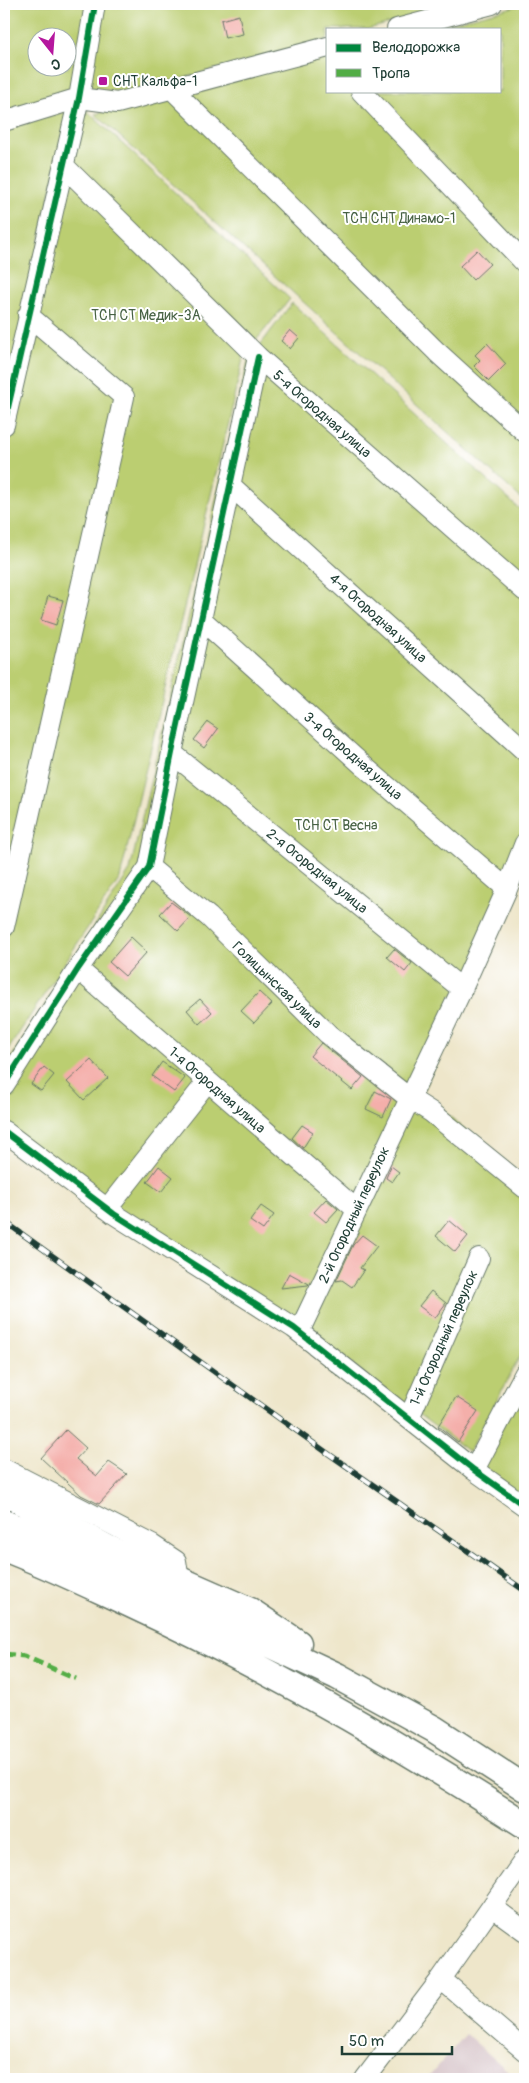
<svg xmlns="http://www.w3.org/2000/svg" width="529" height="2083" font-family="Pangolin,sans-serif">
<rect width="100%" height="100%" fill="#fff"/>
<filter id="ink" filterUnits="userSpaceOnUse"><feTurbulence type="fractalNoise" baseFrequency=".02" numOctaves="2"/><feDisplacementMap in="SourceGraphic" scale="10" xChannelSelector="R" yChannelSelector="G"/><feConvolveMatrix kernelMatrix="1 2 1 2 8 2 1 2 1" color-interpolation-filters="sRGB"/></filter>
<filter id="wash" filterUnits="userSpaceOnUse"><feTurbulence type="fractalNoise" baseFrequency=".0096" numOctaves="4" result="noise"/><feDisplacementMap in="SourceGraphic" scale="20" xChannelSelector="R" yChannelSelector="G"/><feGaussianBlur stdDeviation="1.12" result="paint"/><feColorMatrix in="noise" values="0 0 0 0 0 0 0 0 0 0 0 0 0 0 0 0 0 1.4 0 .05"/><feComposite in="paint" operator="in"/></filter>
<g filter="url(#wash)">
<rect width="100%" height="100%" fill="#eee6ca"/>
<path fill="#d2bec3" d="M466,2034L517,2079H427Z"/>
<path fill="#bbce71" stroke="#6d8652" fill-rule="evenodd" d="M4,4H461L368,29H328V39L123,94L90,88L4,112ZM38,38H68V68H38Z
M525,4V502L95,114L328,54V91H500V29H427Z
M69,110L4,399V130Z
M86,110L290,299L244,355L120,878L4,1056V450Z
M292,303L525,514V866L422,1093L525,1180V1347L469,1452L288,1317L102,1199L4,1125V1069L130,870L248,361Z
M525,1360V1517L464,1470L473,1458Z"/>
<g id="blocks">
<path fill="#f4afaa" d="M239,15L243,34L225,38L221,20Z
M477,250L490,264L473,280L460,266Z
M290,330L299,338L290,349L281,341Z
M487,343L506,364L489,381L474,366L480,360L475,355Z
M48,596L63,600L56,625L41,620Z
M208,722L218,729L204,748L194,740Z
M171,902L191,917L178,931L160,914Z
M131,937L147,952L125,976L109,962Z
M394,949L412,963L405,972L387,957Z
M259,992L272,1004L254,1023L241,1011Z
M200,999L212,1012L199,1024L187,1010Z
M321,1043L363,1077L352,1090L310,1056Z
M91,1060L108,1078L84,1100L67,1082Z
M162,1062L185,1078L174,1092L152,1076Z
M44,1067L54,1075L41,1091L31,1084Z
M375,1091L391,1099L383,1117L366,1109Z
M302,1125L313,1132L303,1148L292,1138Z
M159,1166L173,1177L161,1192L147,1182Z
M391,1166L399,1172L392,1182L386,1178Z
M326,1199L338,1209L326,1222L314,1212Z
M261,1206L274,1215L263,1230L250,1221Z
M449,1220L468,1236L455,1252L436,1236Z
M362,1235L377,1246L360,1268L364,1270L352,1287L342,1280L336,1281L353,1245Z
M289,1273L309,1284L308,1285L281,1288Z
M431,1291L446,1303L435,1318L419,1306Z
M456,1397L478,1411L458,1442L438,1426Z
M66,1430L86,1448L76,1459L88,1469L97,1476L109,1462L127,1474L99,1504L81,1495L41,1458Z"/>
</g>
</g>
<g filter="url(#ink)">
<use href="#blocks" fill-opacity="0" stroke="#677868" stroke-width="1"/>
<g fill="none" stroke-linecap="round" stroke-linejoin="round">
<g stroke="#677868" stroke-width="22">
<path id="minor" d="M397,29L492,4
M171,88L437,352L525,432
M361,91L525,263
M4,121L79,98L117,103L328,47
M64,166L258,357L525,591
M4,425L79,98L95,4
M230,485L525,751
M201,619L366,768L507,889
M172,753L462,989
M149,867L209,917L328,1034L409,1098L431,1112L525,1188
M4,927L124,397L28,315
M78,969L357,1210
M4,1085L78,969L149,867L172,753L258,357
M4,1131L114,1214L294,1328L474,1470L525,1506
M107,1209L207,1082
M299,1332L462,989L507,889L525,843
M409,1418L479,1258
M4,1469L152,1545L176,1561L179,1580
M474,1470L525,1373
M525,1859L441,1979L525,2051
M492,1907L525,1931
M365,2079L441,1979"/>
</g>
<g stroke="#677868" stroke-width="29">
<path id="major" d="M4,1492L107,1548L250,1611L298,1643
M4,1523L46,1540L337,1676L434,1729L525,1788
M4,1548C46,1564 87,1584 128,1603C266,1667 398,1743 525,1825"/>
</g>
<use href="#minor" stroke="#fff" stroke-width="20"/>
<use href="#major" stroke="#fff" stroke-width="26"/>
<g stroke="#1f3d34" stroke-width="5.5">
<path id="rail" d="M4,1221L326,1452L525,1591"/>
</g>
<use href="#rail" stroke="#fff" stroke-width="4" stroke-dasharray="11" stroke-linecap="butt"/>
<path stroke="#52ad45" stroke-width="5" stroke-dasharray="10 5" stroke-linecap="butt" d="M4,1654L24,1656L76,1679"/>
<g stroke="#fff" stroke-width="9">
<path id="cycleway" d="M4,425L79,98L95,4
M4,1085L78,969L149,867L172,753L258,357
M4,1131L114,1214L294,1328L474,1470L525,1506"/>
</g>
<use href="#cycleway" stroke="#00873e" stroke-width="6"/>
</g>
</g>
<rect fill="#b5179e" stroke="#fff" stroke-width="2" x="98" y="76" width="10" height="10" rx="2.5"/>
<g text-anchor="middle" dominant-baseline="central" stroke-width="4" stroke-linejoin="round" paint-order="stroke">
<g font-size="14" fill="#1f3d34" stroke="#fff" text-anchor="start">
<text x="113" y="81">СНТ Кальфа-1</text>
</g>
<g font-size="14" fill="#466143" stroke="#fff">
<text x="399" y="218">ТСН СНТ Динамо-1</text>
<text x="146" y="315">ТСН СТ Медик-3А</text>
<text x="336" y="825">ТСН СТ Весна</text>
</g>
<g font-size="14" fill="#1f3d34" stroke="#fff">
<text transform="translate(322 414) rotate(41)">5-я Огородная улица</text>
<text transform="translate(378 618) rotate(42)">4-я Огородная улица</text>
<text transform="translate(353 756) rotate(41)">3-я Огородная улица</text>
<text transform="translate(317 871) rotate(39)">2-я Огородная улица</text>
<text transform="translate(277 985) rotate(44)">Голицынская улица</text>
<text transform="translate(217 1090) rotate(41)">1-я Огородная улица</text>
<text transform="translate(354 1215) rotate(-65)">2-й Огородный переулок</text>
<text transform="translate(444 1338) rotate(-66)">1-й Огородный переулок</text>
</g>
</g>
<rect width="529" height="2083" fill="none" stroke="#fff" stroke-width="20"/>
<rect x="326" y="28" width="175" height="65" fill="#ffffff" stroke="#a5b1ae"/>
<rect x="336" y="44" width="25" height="8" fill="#00873e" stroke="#a5b1ae"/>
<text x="372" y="52" font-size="15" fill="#1f3d34">Велодорожка</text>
<rect x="336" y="69" width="25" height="8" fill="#52ad45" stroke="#a5b1ae"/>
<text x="372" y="78" font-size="15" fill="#1f3d34">Тропа</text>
<g transform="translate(52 52) rotate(163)"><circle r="24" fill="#ffffff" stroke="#a5b1ae"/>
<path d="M0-4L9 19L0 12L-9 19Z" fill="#b5179e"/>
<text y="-8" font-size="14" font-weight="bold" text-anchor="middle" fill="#1f3d34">С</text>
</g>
<path d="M342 2046v8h110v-8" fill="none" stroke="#1f3d34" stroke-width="2.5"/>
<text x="349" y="2046" font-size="15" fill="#1f3d34" stroke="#ffffff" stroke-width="4" paint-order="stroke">50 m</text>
</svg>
